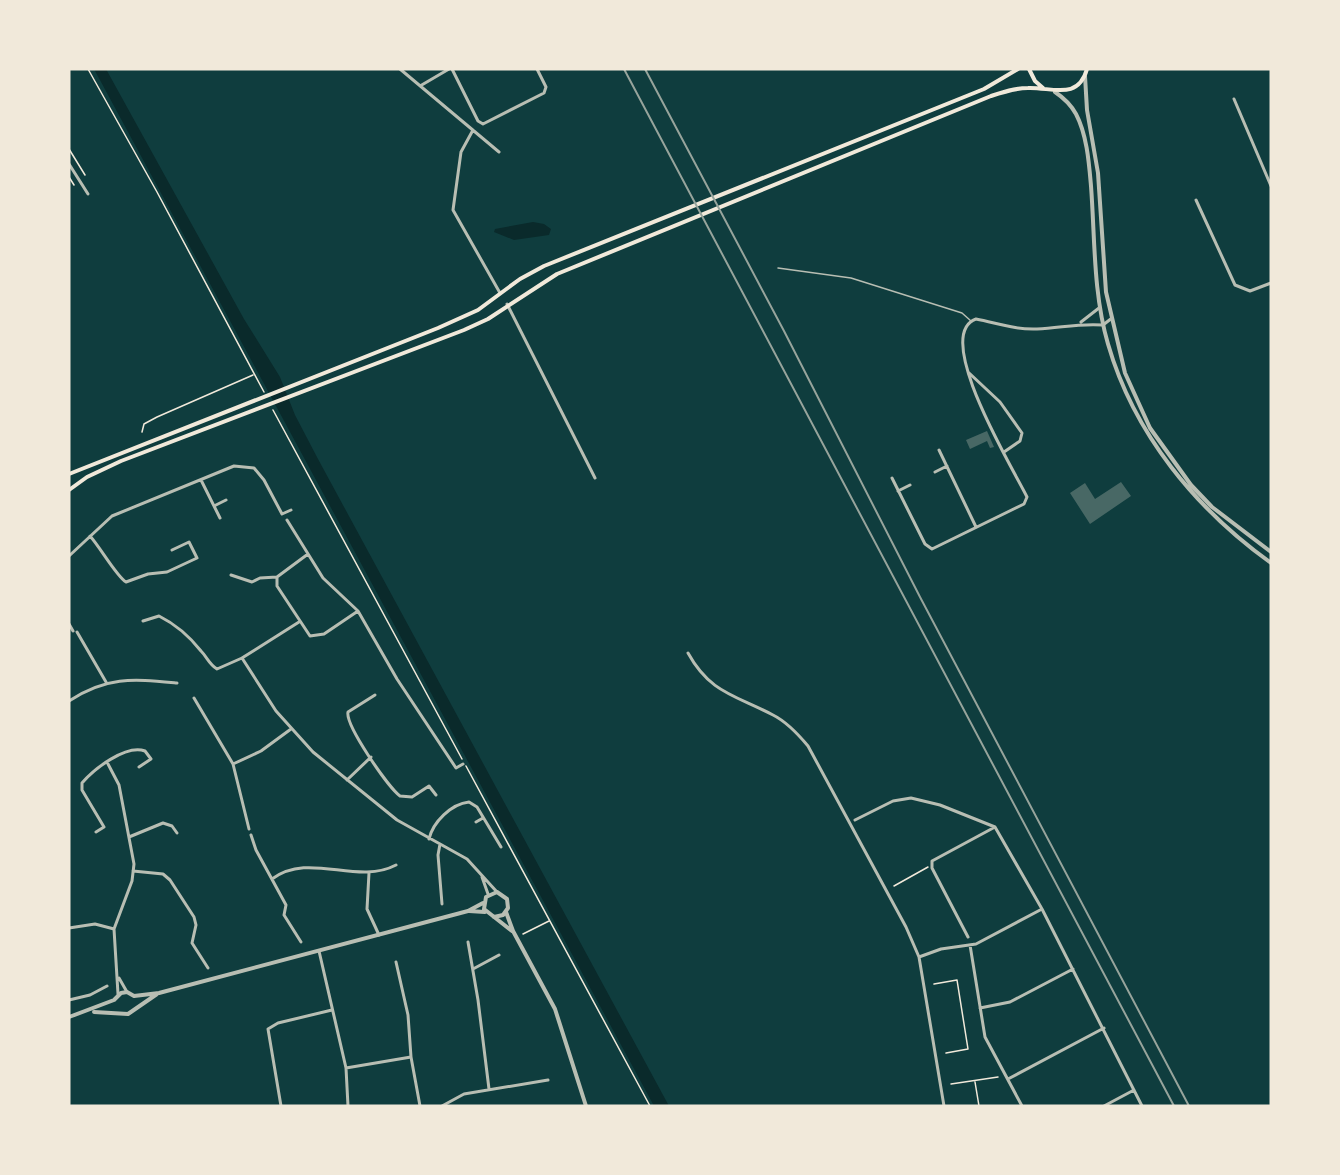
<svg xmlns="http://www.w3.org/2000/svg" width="1340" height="1175" font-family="'Fira Sans Condensed',sans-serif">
<rect width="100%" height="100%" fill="#0f3d3e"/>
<path fill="#0a2a2b" d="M94,69H106L244,319L280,377L295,415L318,459L669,1106H654Z
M533,222L544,224L551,229L549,235L514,240L494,232L495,229Z"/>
<path fill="#486865" d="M987,431L994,447L990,448L987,441L970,449L966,440Z
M1121,482L1131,496L1090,524L1070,493L1085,483L1095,499Z"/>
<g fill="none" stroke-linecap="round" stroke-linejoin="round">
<path stroke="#f1e9da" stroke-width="1.5" d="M88,69L157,192L264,392
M69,149L85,175
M69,177L74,185
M273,410L462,759
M142,432L144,424L157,417L253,375
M466,766L650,1106
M894,886L928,867
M523,934L549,921
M934,984L957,980L968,1049L946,1053
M975,1082L979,1106
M951,1084L998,1077"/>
<path stroke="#b8beb3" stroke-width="1.5" d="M778,268L851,278L962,313L971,321"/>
<path stroke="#b8beb3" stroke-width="3" d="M400,69L499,152
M452,69L478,121L483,124L544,93L546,87L537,69
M420,86L449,69
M1234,99L1271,186
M473,130L461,152L453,210L500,293
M69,164L88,194
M1196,200L1235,285L1250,291L1271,283
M507,304L595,478
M1081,322L1099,308
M968,372L1000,402L1022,433L1020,441L1004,452
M939,450L976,527
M935,472L947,466
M892,478L925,544L932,549L1024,504L1027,497C1014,470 931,335 976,319C997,323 1016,330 1037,329C1061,328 1078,323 1103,325L1112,318
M201,480L220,518
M898,491L910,485
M214,506L226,500
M287,520L323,578L358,611L397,679L456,768L463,764
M90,536C100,547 117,577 126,582L148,574L167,572L197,558L189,542L172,550
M69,556L112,516L234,466L254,468L264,480L282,514L291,510
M231,575L252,582L260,578L277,577L308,554
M277,577V586L310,636L324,634L358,611
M143,621L159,616C175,624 190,637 201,651C207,657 209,664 217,669L242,658L299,622
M69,624L73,631
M77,632L106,682
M688,653C710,693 735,695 773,715C787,722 798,734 808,746L906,927L919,957L944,1106
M242,658L276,711L313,752L397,820L467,859L497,892
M375,695L348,712C345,725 388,787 400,796L412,797L429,786L436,795
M194,698L233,764L249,829
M69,701C107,676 133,679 177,683
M108,764L119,785L134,864L132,881L114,929L118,994
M233,764L261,751L291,729
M347,780L371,757
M855,820L893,801L911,798L940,805L995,827L1042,909L1142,1106
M476,822L483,818
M96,832L104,827L82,790V783C94,769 126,744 145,751L151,759L139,767
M251,835L256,850L286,905L284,915L301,942
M129,837L163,823L172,826L177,833
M429,839C433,822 451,804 469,802L477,807L501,847
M440,844L438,855L442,904
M133,871L163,874L170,880L194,917L196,925L192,943L208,968
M369,873L367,909L379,935
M482,877L488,894
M272,879C310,851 356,886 396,865
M69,928L95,924L114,929
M968,937L932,868V861L995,827
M468,942L478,1000L489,1089
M970,945L985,1037L1022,1106
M319,951L346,1068L348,1106
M919,957L941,949L976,944L1042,909
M396,962L408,1015L411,1057L420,1106
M473,969L499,955
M119,978L127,992
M69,1000L90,995L107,986
M980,1008L1010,1002L1073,969
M346,1068L411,1057
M1008,1079L1104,1028
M281,1106L268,1029L278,1023L332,1010
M442,1106L464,1094L548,1080
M1104,1106L1134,1090"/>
<path stroke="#b8beb3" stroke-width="4" d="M1085,76L1087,110L1098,173L1106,292L1125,373L1150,428L1191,485L1212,507L1271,552
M1055,92C1064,98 1071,105 1076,114C1087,135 1089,163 1091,186C1095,238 1093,293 1108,344C1134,434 1196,509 1271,563
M469,911L485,912
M506,912L513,931L555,1009L586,1106
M494,917L503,915L508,908L507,899L497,892L486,897L484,909L512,931
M94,1012L128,1014L157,994
M69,1017L114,1000L121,993L127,992L134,996L159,993L468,911L483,903"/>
<path stroke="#f1e9da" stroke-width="4" d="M1029,69L1035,81L1043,88
M69,474L438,328L478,310L520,279L544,266L984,89L1018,69
M69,490L87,477L121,461L464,330L488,319L557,274L991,96C1003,92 1015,88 1028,88C1052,87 1078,101 1087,69"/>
<path stroke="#97a49c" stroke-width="2" d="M624,69L1174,1106
M645,69L784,331L920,597L1189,1106"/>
</g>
<rect width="1340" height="1175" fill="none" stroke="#f1e9da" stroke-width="141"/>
</svg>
